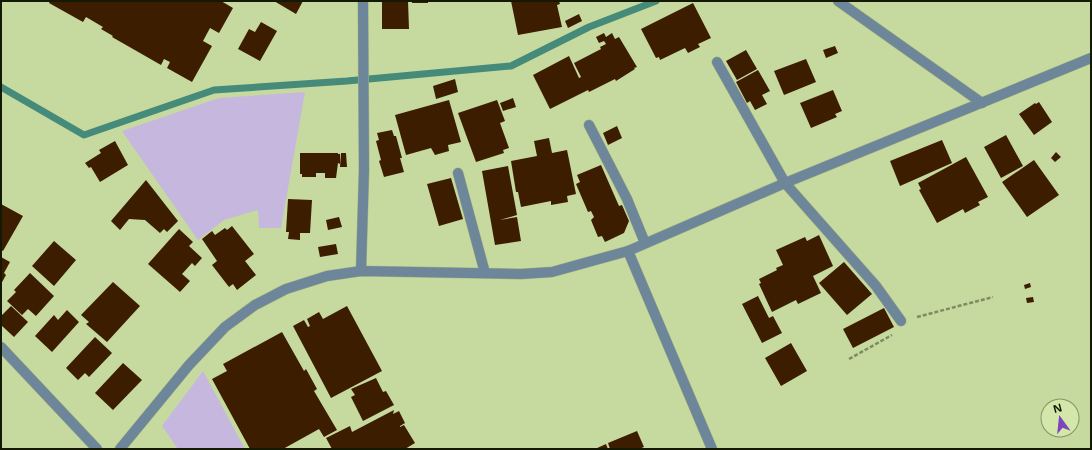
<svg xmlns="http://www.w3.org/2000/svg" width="1092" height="450" font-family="'Open Sans',sans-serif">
<rect width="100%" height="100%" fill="#c6d99e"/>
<path fill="#c6b7de" d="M305,92L281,228H259L258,210L224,220L198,240L122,131L219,98Z
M203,371L245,449H178L162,426Z"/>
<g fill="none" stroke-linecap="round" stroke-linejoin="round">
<path stroke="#468a79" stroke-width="7" d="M1,87L84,135L214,90L347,81L511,66L589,27L656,1"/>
</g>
<path fill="#3c1d00" d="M50,1H221L233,8L219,33L210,28L203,41L212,46L192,82L167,68L170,62L164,59L161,65L112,37L113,36L101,29L103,27L86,17L83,22L49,3Z
M274,1H303L296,14Z
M382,1H408L409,29H382Z
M412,1H428V3H412Z
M511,1H559L560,4L557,5L562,27L518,35Z
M693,3L711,38L698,44L700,47L688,53L685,48L660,60L659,57L656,58L641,29Z
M579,14L582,21L568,28L565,21Z
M261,22L277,31L260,61L238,49L249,29L255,32Z
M604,33L606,37L612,33L615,39L619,37L637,67L634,68L635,69L616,81L615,79L589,92L588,90L550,109L533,75L569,56L579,78L581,77L574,63L601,49L600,47L606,44L604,41L599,43L596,37Z
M835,46L838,53L826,58L823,50Z
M746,50L757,69L737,80L726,61Z
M806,59L816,82L784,95L774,71Z
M758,70L770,91L762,95L767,104L755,110L750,101L747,103L736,82Z
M455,79L458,92L436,99L433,86Z
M833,90L842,111L835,114L837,117L811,128L800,103Z
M513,98L516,107L503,111L500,103Z
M449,100L461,142L448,145L449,151L435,155L431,148L406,155L395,115Z
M497,100L505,121L500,123L509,148L503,150L504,153L476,162L458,113Z
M1039,102L1052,122L1034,135L1019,114L1035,103L1036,104Z
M617,126L622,138L608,145L603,133Z
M392,130L394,136H396L402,158H400L404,172L384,177L379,161L381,160L376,141L379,140L377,133Z
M1006,135L1023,166L1001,178L984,147Z
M549,138L552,153L567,150L576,194L567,196L568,202L551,205V201L521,207L518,192H516L511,161L537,156L534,141Z
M942,140L952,163L900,186L890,161Z
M115,141L128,165L100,182L91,167L89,168L85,163L101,153L99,150Z
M1056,152L1061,157L1055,162L1051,158Z
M300,153H338V154H340V164L338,163L336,178H325V173H316V177H302V174H300Z
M341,153H346L347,167H340Z
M966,157L988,197L978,202L980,205L965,213L963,209L937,223L919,190L921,189L918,183Z
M1034,160L1059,195L1027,217L1002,182Z
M601,165L619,206L622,205L629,221L624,233L605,242L602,236L598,237L591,220L594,217L591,211L588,212L576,184L580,182L577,175Z
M508,166L517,215L500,220L517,217L521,241L495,245L482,171Z
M451,178L463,219L439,226L427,184Z
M146,180L178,221L167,232L164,229L160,233L145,220L129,219L120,230L111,221Z
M288,199L312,200L310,233H300V240L288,239L289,232H286Z
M1,204L23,216L3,251L1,250Z
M339,217L342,227L328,230L326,220Z
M232,226L254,254L245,261L256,275L237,290L233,284L229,287L212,265L217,261L202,239L212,231L215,235L225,228L227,230Z
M179,229L193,242L189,246L202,258L195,266L192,263L182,274L190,281L180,292L148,264Z
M819,235L833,266L813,276L821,293L798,304L796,300L772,312L759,284L761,283L759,279L777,270L776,268L783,265L776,250L805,237L807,241Z
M54,241L76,260L54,286L32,266Z
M336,244L338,254L320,257L318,247Z
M1,257L10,262L4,273L6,275L1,284Z
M844,262L872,294L847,315L819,283Z
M30,273L54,296L36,316L28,309L22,315L7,301L16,292L14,290Z
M113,282L140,306L107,342L86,324L89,322L81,315Z
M1030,283L1031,287L1025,289L1024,285Z
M758,296L769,318L773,316L782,333L762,343L742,304Z
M1033,297L1034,302L1027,303L1026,298Z
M11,306L28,322L14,337L1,325V316Z
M347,306L382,371L331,398L293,326L304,320L308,327L310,326L307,319L319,312L323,319Z
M884,308L894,327L853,348L843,329Z
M67,310L79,322L52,352L35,336L54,315L58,320Z
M282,332L304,371L306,369L317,389L314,391L337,430L324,437L319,429L283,449H250L212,379L227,371L223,364Z
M95,337L112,353L89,377L85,373L78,380L66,368Z
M791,343L807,371L781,386L765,358Z
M123,363L142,380L113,410L95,393Z
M376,378L383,392L386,391L394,405L363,421L351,397L355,395L351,389Z
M394,410L393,414L399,411L405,423L400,426V427L404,425L415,443L405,449H332L326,438L350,426L352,432Z
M637,431L644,447L639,449H610L608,443Z
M606,444L608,449H595Z"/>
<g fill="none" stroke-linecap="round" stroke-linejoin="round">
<g stroke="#a6b682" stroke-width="11">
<path id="service" d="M717,62L785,183L876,286L901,321
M589,125L627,199L645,243
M458,173L485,273"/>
</g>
<g stroke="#a6b682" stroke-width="11">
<path id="minor" d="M838,1L982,103
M628,251L712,449
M361,271L364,170L363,1
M1,347L97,449"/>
</g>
<g stroke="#a6b682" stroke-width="11">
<path id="tertiary" d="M120,449L189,365L225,327L255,305L286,289L327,276L361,271L521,274L552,272L628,251L785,183L1091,58"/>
</g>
<path stroke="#7f8c60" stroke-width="2.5" stroke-dasharray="4 2" stroke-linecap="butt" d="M917,317L993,297
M849,359L892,335"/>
<use href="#service" stroke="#6e869a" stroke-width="10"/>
<use href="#minor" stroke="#6e869a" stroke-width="10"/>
<use href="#tertiary" stroke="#6e869a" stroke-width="10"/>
</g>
<rect width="1092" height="450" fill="none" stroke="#131903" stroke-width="4"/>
<g transform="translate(1060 418) rotate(345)"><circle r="19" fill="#d3e7aa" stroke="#869567"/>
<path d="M0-3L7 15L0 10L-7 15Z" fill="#7d45bb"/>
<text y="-6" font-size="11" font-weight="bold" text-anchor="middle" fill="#131903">N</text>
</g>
</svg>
